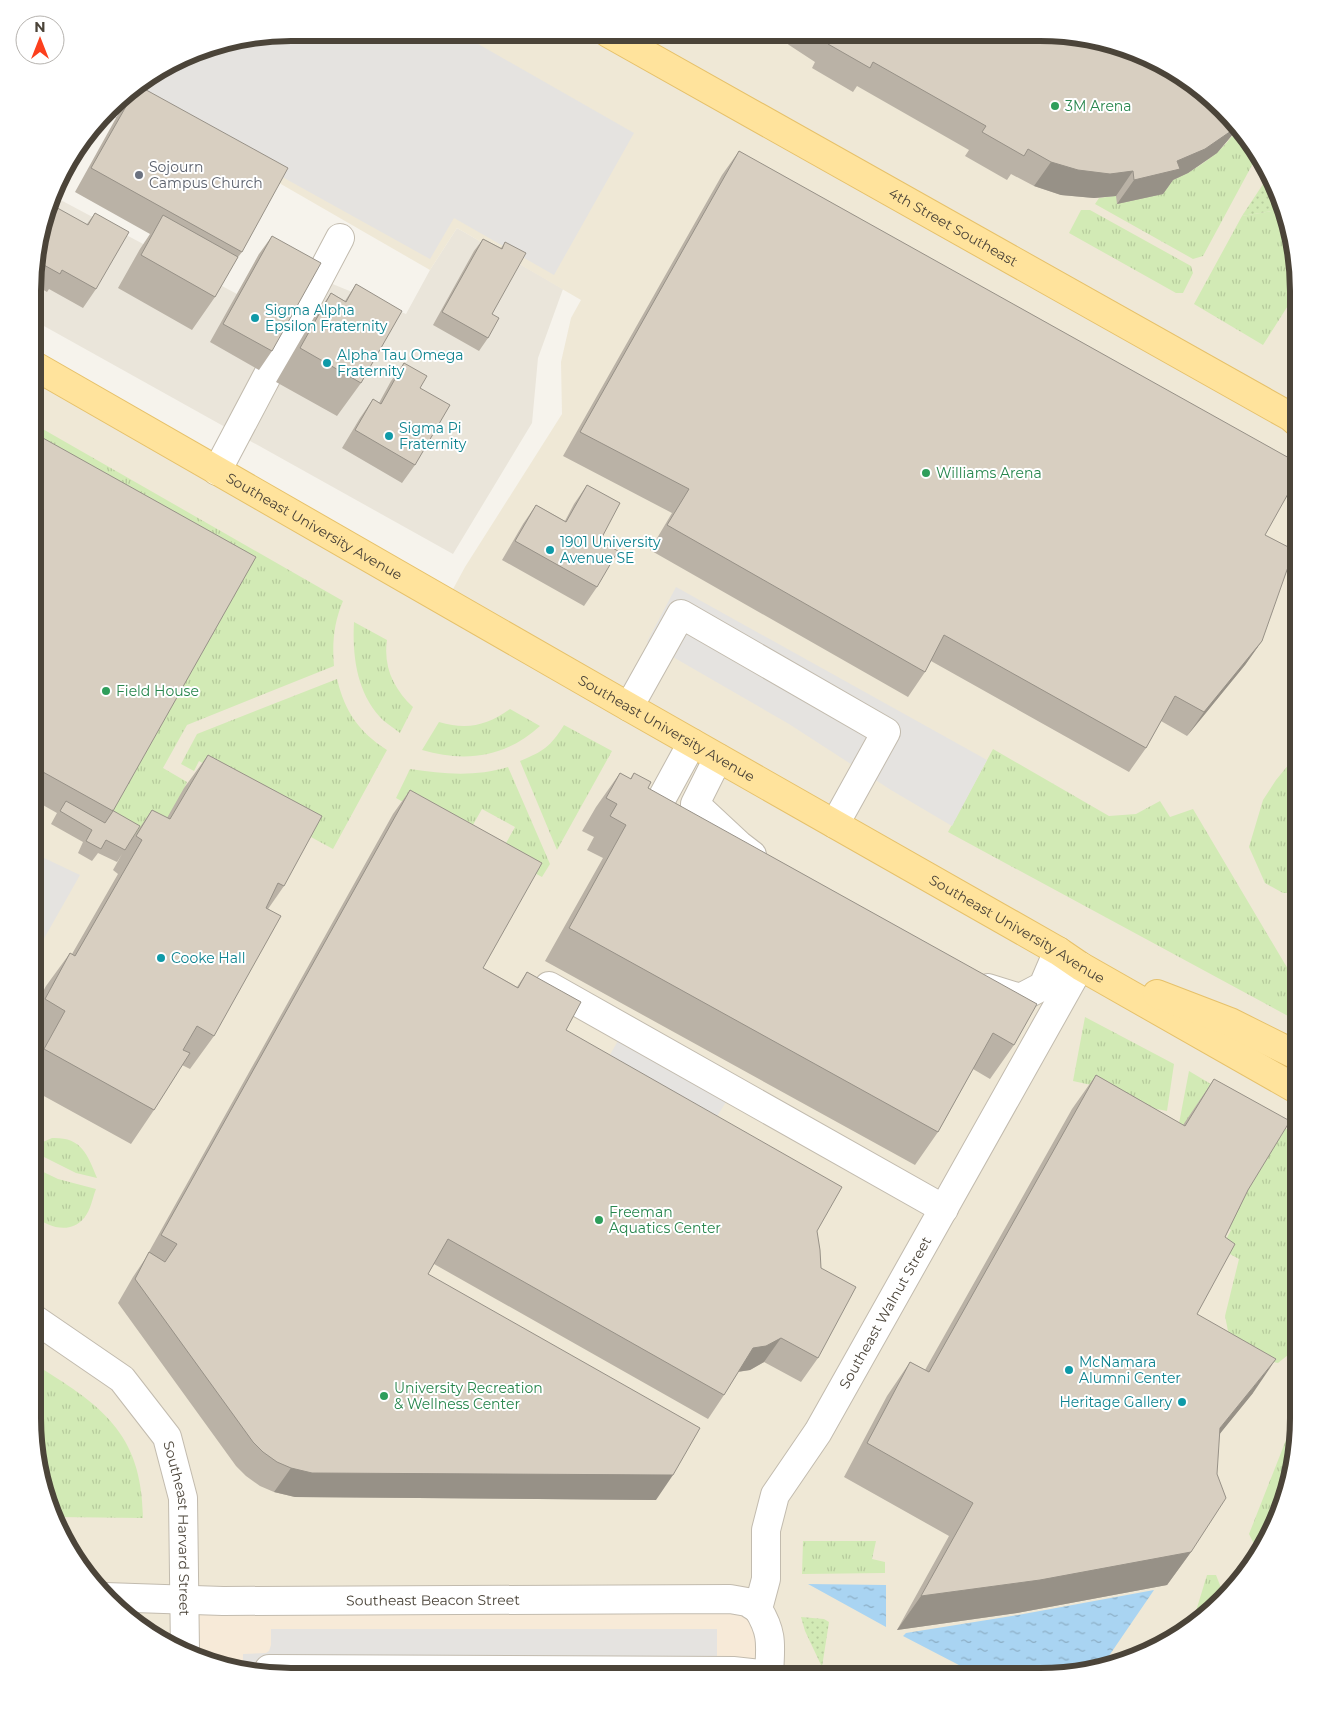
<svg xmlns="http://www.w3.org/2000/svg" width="1331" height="1709" font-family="Montserrat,sans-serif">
<defs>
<pattern id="grass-tufts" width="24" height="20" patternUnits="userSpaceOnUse" patternTransform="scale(1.25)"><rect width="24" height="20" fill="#d2eab5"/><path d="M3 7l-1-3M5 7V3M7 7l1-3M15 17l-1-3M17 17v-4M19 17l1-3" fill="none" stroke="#b6ca9c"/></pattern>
<pattern id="garden-dots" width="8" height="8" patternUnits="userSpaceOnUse" patternTransform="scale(1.25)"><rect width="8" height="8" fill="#d2eab5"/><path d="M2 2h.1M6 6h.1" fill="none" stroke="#b6ca9c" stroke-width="1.8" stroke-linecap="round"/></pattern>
<pattern id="water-ripples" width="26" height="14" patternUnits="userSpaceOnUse" patternTransform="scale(1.25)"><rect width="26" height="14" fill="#a9d4f2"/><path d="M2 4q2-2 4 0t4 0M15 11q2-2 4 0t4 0" fill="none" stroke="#8caec5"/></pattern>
</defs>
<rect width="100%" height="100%" fill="#f6f3ec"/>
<path fill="#eae5da" d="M55,197L237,294L259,254L406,314L430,270L457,228L563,289L538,358L532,423L453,554L35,321V257Z"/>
<path fill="#f7ead8" d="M184,1599L747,1602L769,1676H274L208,1663L185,1651Z"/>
<path fill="#efe8d6" d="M291,33L1074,35L1139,52L1184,76L1234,120L1264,162L1290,224L1298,291V1435L1290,1485L1264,1548L1223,1601L1169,1642L1107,1668L1057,1676H770L758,1609L185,1599V1651L148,1633L108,1601L67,1547L41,1485L33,1418L35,366L446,602L465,567L562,414L561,362L571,318L581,300L457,228L430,270L125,94L208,46Z"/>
<path fill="url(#grass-tufts)" d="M1239,127L1258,154L1203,256L1193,259L1095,204L1099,198C1141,193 1183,182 1216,153C1225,146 1232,136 1239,127Z
M1284,209L1290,224L1295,266L1296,293L1263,345L1194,304L1242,216Z
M1081,210H1090L1191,266L1193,273L1183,293H1176L1069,233Z
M34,424L343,601C334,622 332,643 334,666L187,725L163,768L187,782L180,798L151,850L103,823L34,466Z
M1298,519V641L1295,523Z
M354,622L387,640C383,667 394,689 413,707L400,733C395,729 389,725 384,721C357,696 352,656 354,622Z
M337,679C345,712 359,732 387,750L333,849L309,836L314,825L199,761L194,771L181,764L197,734Z
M510,709L540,726C506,757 466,763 422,750L439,722C467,730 486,726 510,709Z
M564,725L612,751L557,850L520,761C544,751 550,747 564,725Z
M993,749L1109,816L1136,814L1160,801L1170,817L1193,809L1298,986V1011L1288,1016L948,832Z
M1290,763L1293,853L1298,893H1283L1265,883L1249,847L1263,800L1276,780Z
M508,767L550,864L542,877L500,854L515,827L482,809L466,837L396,798L410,769C443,774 475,777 508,767Z
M1085,1017L1174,1064L1167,1111L1099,1098L1100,1087L1073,1081Z
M1189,1071L1298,1136V1347L1278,1363L1249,1357L1230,1341L1225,1316L1239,1259L1221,1249L1231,1230L1224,1224L1177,1134Z
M52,1138C81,1137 87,1153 97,1178L76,1173L34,1152L43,1142Z
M33,1167L58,1179L96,1189C92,1199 91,1210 84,1218C70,1235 48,1227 34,1216Z
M33,1363C100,1405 142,1431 143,1518L55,1517L41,1485L33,1418Z
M1298,1418V1435L1290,1485L1264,1548L1259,1554L1249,1534L1286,1440Z
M803,1541H876L872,1559L885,1562V1573L802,1574Z
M1207,1575H1216L1225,1598L1192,1624Z"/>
<path fill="url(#garden-dots)" d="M1269,175L1284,209L1242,216Z
M801,1617L824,1619L829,1622L822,1667L805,1631Z"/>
<path fill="#e5e3e0" d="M291,33H459L634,133L554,275L454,218L430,259L129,92L208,46Z
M676,587L987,760L952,826L891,790L789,724L647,642Z
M42,857L80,875L33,958L34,860Z
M622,1034L729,1097L710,1128L604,1065Z
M271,1629H717V1676H274L243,1670V1654L266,1653L269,1651L271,1645Z"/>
<path fill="url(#water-ripples)" d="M808,1584L886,1585V1627Z
M1154,1590L1100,1669L1057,1676H980L903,1636L906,1633L1018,1615Z"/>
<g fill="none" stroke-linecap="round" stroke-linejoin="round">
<g stroke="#c2bbae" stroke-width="30">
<g id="minor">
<path d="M117,101L156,123"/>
<path d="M217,471L340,238"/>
<path d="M629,707L681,614L886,732L835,824"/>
<path d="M718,758L695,804L739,845L752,855"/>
<path d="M645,829L692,743"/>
<path d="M549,986L944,1209"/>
<path d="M988,988L1020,998L1043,986L1058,951"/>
<path id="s1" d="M33,1318L122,1379L167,1437L183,1498L185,1651"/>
<path id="s2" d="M105,1597L223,1601L730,1599L747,1602L758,1609"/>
<path d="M269,1669L733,1671L770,1675"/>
<path id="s3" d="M769,1676C770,1647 774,1635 758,1609L766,1579V1530L775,1495L818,1432L1080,966"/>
</g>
</g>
<g stroke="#e6c16a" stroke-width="30">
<g id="major">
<path id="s4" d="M608,33L1291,417L1298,423"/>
<path id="s5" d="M35,366L629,707L1058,951L1080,966L1298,1090"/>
<path d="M1157,994L1230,1022L1298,1056"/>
</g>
</g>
<use href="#minor" stroke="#fff" stroke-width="28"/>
<use href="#major" stroke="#ffe39c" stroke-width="28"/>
</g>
<path fill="#bab2a6" d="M777,34L1074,35L1234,120L1239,127L1217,153L1188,173L1173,180L1163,194L1117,204L1116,196L1094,198L1061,195L1034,186L1011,174L1007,180L965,156L969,150L857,86L853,92L812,68L815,62L789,45Z
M136,88L242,252L235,261L215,297L192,330L118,288L140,249L150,234L75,192L121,109Z
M739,151L1265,535L1262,641L1245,665L1187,736L1161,721L1146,748L1129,772L931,661L925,672L908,697L650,550L672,513L563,456L722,175Z
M95,213L96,289L83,308L49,289L47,292L35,285V257L87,224Z
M272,236V351L259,370L210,342L259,254Z
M483,239L501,248L505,242L488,338L479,351L433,325L474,251Z
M356,284L361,383L337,416L276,382L308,327L331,293L345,301Z
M404,363L420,388L415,465L402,483L342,448L360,418L373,399L379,403L391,381Z
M34,433L113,811L134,836L152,810L167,818L184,788L208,755L284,886L268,909L214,1036L190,1069L182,1065L154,1110L131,1144L33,1090V1059L41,1045L33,1040V1010L46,986L70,953L72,954L118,874L113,870L122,854L117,862L98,853L92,861L78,853L83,842L51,824L57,813L34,800Z
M587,485L600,541L597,587L584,606L502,560L523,524L536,505L565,521L574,504Z
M620,773L630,779L634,773L648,788L1014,1045L990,1079L973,1069L938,1132L915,1165L545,961L603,858L587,850L594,837L582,831L596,807Z
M410,790L483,968L517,987L527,972L566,1030L817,1231L818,1358L801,1382L764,1362L750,1370L738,1372L724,1395L708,1419L434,1264L428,1274L656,1500L295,1497L274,1492L260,1486L246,1476L236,1466L118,1303L133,1277L145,1259L393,814Z
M1096,1075L1183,1125L1214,1079L1248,1190L1225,1237L1197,1314L1253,1393L1220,1433L1191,1552L1167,1585L1017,1613L897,1630L949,1536L844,1477L887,1396L910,1362L925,1370L1072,1109Z"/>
<path fill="#979187" d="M1237,125L1239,127L1217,153L1188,173L1173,180L1163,194L1117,204L1134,180L1177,161Z
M1051,162L1133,171L1116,196L1094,198L1061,195L1034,186Z
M1262,641L1245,665L1187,736L1204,712Z
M781,1338L764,1362L750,1370L736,1372L753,1348Z
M1276,1359L1253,1393L1197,1462L1220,1428Z
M291,1468L673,1475L656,1500L295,1497L274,1492Z
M1191,1552L1167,1585L1017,1613L897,1630L921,1596Z"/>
<path fill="#d8cfc1" stroke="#979187" d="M826,34L1074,35L1139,52L1184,76L1234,120L1237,125L1234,129L1205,149L1177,161L1180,169L1134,180L1133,171L1110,174L1078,170L1051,162L1028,149L1024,156L982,132L986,126L873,62L870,68L828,44L832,38Z
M139,86L288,168L242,252L91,168L137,87Z
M739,151L1298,463V476L1265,535L1294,550L1262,641L1204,712L1175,696L1146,748L944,635L925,672L667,525L689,489L580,432Z
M52,205L88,225L95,213L129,232L96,289L62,270L60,274L35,260V257Z
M163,215L238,257L215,297L141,255Z
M272,236L321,263L272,351L223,324Z
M483,239L502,249L505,242L526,253L492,314L499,318L488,338L442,312Z
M356,284L402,311L361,383L300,348L331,293L346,302Z
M404,363L427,376L420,388L450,405L415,465L355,430L373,399L381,404Z
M34,433L256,557L113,811L34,767Z
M587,485L620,503L600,541L618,551L597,587L515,541L536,505L566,522Z
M208,755L322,816L284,886L278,883L266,908L281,916L214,1036L197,1026L183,1050L190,1053L154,1110L44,1049L65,1011L45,999L70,953L75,956L142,840L136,836L152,810L170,819Z
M620,773L631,779L634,773L651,782L648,788L1037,1004L1014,1045L993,1033L938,1132L569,928L626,825L610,816L617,804L606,798Z
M410,790L542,863L483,968L518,988L527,972L581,1002L566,1030L842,1187L817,1231L820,1250L821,1268L856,1287L818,1358L781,1338L766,1346L753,1348L724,1395L448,1239L428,1274L700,1428L673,1475L312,1473L291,1468L277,1462L263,1452L253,1442L135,1279L149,1252L165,1262L177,1244L161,1235Z
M66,801L105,823L113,811L112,810L140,826L125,850L106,840L101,849L86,841L92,830L60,811Z
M1096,1075L1185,1126L1214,1079L1290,1121L1248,1190L1225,1237L1235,1244L1197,1314L1276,1359L1220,1428L1217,1474L1226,1498L1191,1552L1040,1580L921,1596L973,1503L867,1443L910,1362L929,1372Z"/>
<g fill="#2e9e5b" stroke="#fff" stroke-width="2">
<circle cx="1055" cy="106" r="5"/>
<circle cx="926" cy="473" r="5"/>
<circle cx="106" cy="691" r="5"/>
<circle cx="599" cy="1220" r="5"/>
<circle cx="384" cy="1396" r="5"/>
</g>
<circle fill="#6b7280" stroke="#fff" stroke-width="2" cx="139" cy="175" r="5"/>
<g fill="#0f9aa8" stroke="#fff" stroke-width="2">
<circle cx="255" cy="318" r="5"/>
<circle cx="327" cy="363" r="5"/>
<circle cx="389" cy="436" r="5"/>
<circle cx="550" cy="550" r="5"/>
<circle cx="161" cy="958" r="5"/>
<circle cx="1069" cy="1370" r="5"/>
<circle cx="1182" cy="1402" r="5"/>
</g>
<g text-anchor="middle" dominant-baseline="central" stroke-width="4" stroke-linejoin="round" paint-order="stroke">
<g font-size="14" fill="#27864d" stroke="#fff" text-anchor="start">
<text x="1065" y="106">3M Arena</text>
<text x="936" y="473">Williams Arena</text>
<text x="116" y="691">Field House</text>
<text x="609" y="1212">Freeman<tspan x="609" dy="16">Aquatics Center</tspan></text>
<text x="394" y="1388">University Recreation<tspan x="394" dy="16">&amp; Wellness Center</tspan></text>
</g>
<g font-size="14" fill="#5b616d" stroke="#fff" text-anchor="start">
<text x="149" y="167">Sojourn<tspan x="149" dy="16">Campus Church</tspan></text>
</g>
<g font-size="14" fill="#4b4439" stroke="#fff">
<text stroke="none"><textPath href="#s4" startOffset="396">4th Street Southeast</textPath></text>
<text stroke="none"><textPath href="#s5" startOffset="322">Southeast University Avenue</textPath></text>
<text stroke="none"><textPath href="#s5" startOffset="728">Southeast University Avenue</textPath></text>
<text stroke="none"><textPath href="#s5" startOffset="1132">Southeast University Avenue</textPath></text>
<text stroke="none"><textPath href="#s3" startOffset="399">Southeast Walnut Street</textPath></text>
<text stroke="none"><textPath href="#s1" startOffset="274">Southeast Harvard Street</textPath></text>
<text stroke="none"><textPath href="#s2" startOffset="328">Southeast Beacon Street</textPath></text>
</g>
<g font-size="14" fill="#0d838f" stroke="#fff" text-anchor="start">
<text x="265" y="310">Sigma Alpha<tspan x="265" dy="16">Epsilon Fraternity</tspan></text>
<text x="337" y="355">Alpha Tau Omega<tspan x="337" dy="16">Fraternity</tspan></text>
<text x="399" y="428">Sigma Pi<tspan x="399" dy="16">Fraternity</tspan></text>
<text x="560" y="542">1901 University<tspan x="560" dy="16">Avenue SE</tspan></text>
<text x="171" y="958">Cooke Hall</text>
<text x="1079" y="1362">McNamara<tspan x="1079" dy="16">Alumni Center</tspan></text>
<text x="1172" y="1402" text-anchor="end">Heritage Gallery</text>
</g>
</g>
<path d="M0 0H1331V1709H0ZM291 41H1040A250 250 0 0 1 1290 291V1418A250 250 0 0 1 1040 1668H291A250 250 0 0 1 41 1418V291A250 250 0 0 1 291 41Z" fill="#fff" fill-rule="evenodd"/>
<path fill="none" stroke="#4b4439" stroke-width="6" d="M291 41H1040A250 250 0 0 1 1290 291V1418A250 250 0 0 1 1040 1668H291A250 250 0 0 1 41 1418V291A250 250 0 0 1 291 41Z"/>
<g transform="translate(40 40)"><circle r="24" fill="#ffffff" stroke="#b7b4b0"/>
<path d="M0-4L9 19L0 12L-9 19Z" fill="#fc3f1d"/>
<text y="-8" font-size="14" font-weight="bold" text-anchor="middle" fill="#4b4439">N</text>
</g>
</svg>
